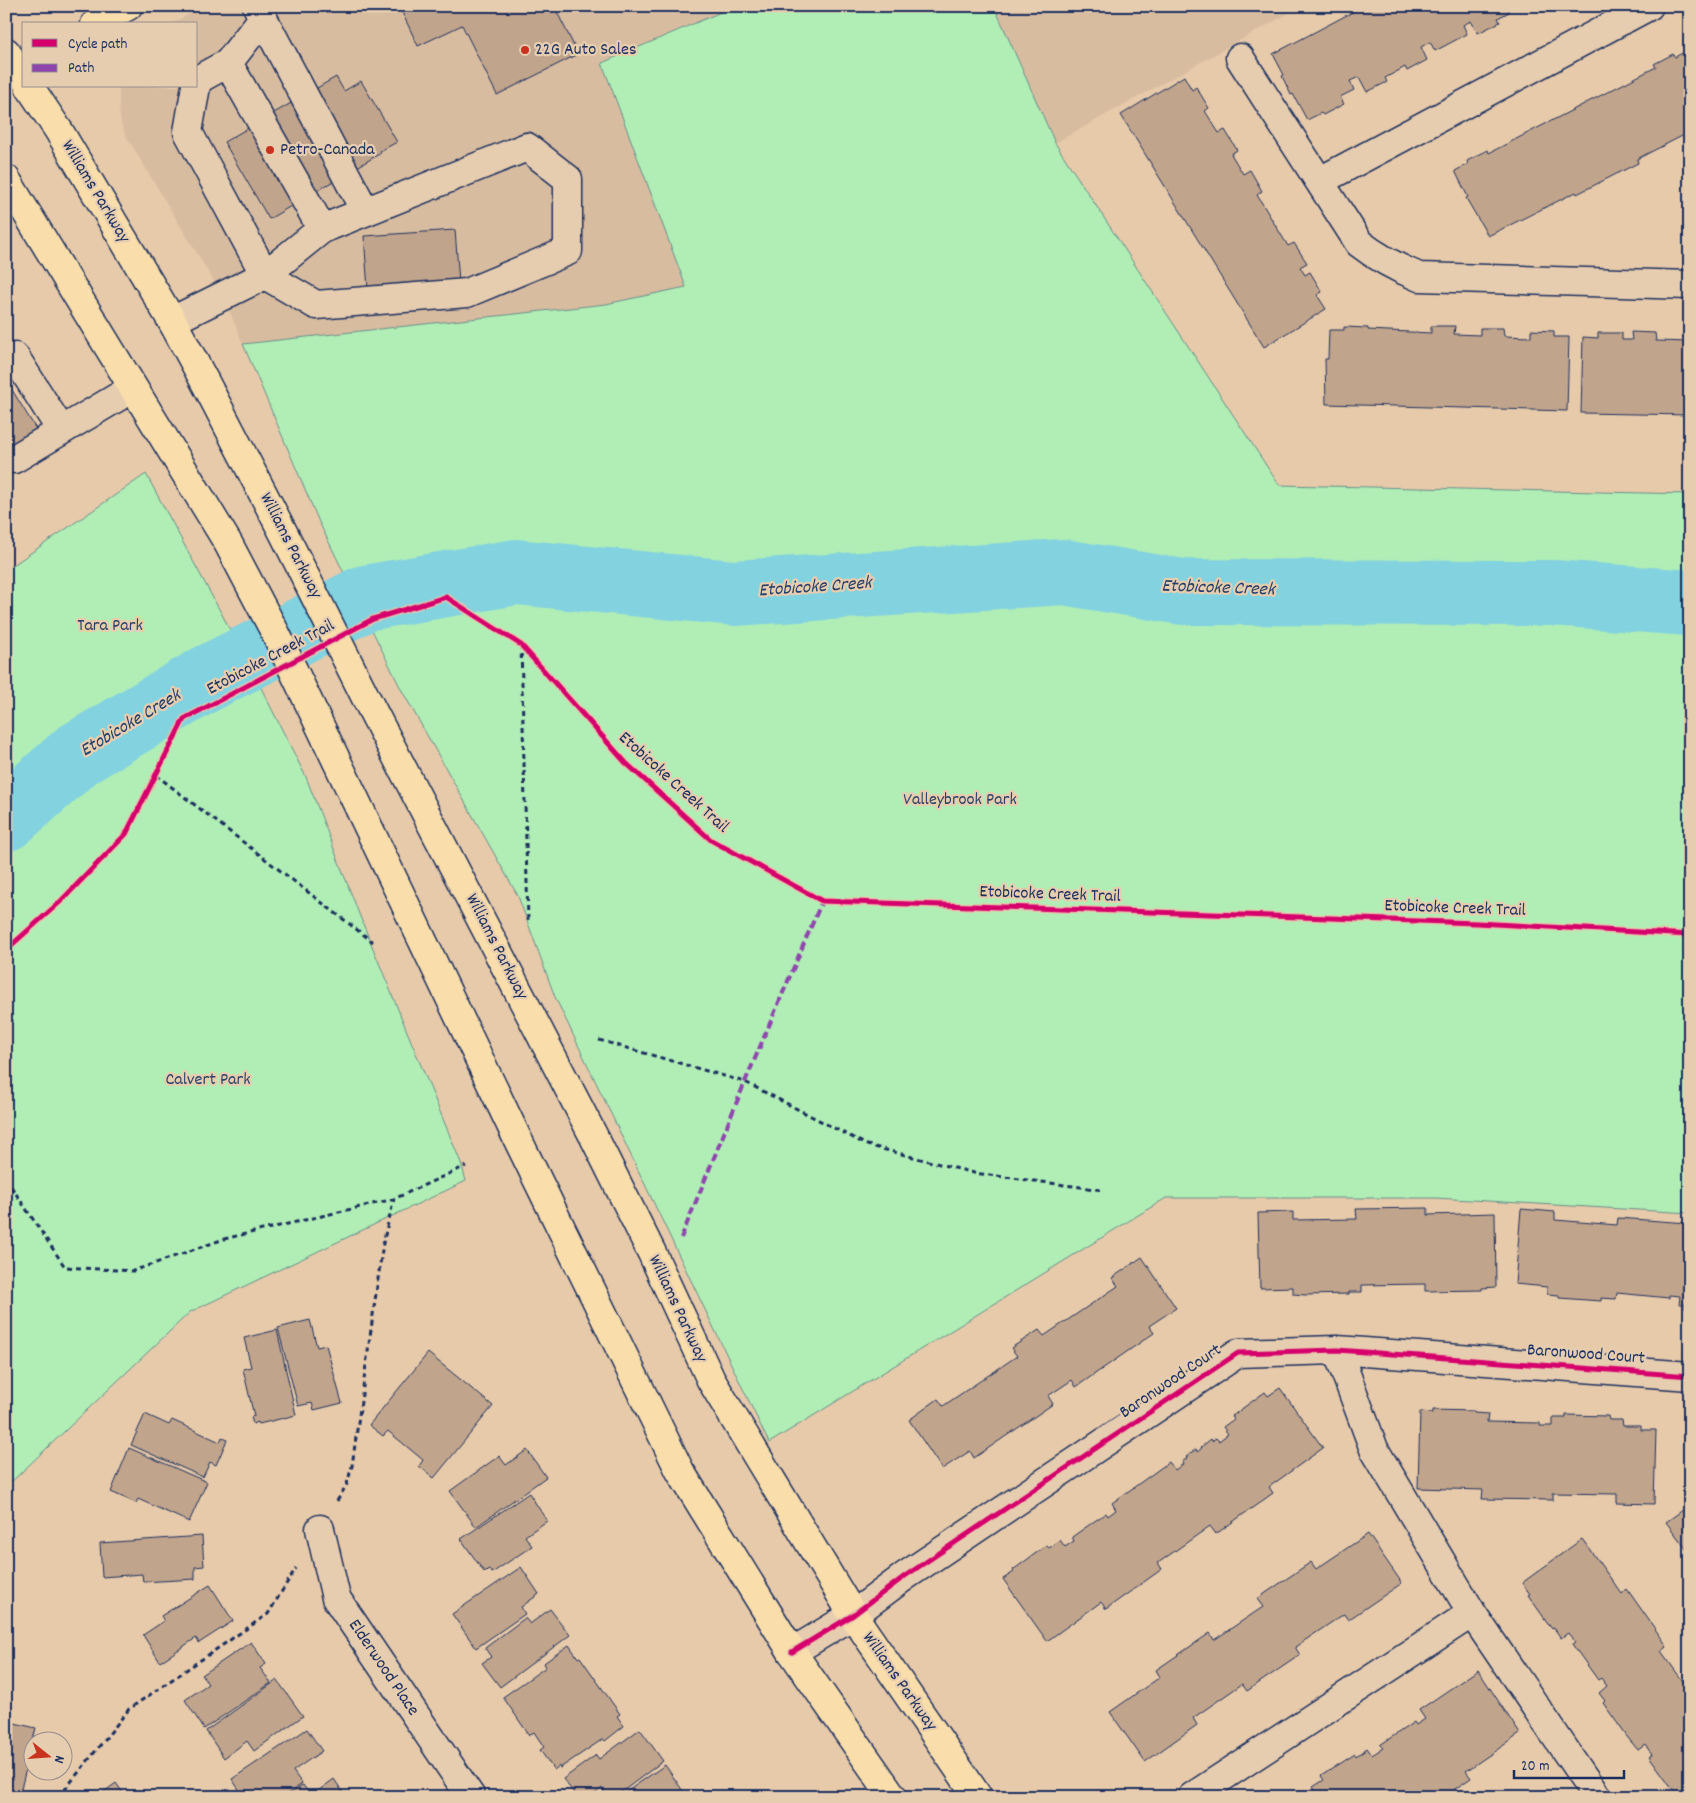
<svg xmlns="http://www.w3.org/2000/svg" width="1696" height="1803" font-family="Dekko,sans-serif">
<rect width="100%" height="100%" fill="#e7caaa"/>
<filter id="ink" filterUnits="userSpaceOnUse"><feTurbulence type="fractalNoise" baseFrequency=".02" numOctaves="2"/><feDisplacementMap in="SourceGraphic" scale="10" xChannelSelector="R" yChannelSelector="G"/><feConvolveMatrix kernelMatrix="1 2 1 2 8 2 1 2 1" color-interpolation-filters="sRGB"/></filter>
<g filter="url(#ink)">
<path fill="#d8bca0" d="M204,6H735L602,63L687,287L606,304L243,344L231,315L215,283L126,136L121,123L119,107V86H196V24H171Z
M994,6H1302L1055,143Z"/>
<path fill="#b0eeb5" stroke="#668e8a" d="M735,6H994L1055,143L1279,485L1690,494V1213L1436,1198H1166L769,1443L555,997L518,896L401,689L319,522L243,344L606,304L686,287L602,63Z
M146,474L253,672L306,777L361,919L461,1163L466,1181L190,1312L6,1487V570Z"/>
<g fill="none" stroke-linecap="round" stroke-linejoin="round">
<path stroke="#83d2e0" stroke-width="66" d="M6,818L77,755L206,679L365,598L516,572L734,593L1063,572L1183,592L1553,593L1690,603"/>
</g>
<path fill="#c1a48c" stroke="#1b2f5e" d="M399,6H554L578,54L497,95L462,25L418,46Z
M1364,6H1506L1509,12L1498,18L1500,22L1478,33L1471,21L1463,25L1467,34L1435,51L1430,42L1421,47L1427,60L1407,71L1405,67L1385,78L1387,82L1367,92L1359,77L1350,81L1354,90L1340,97L1344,104L1323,115L1321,113L1307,120L1293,94L1291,95L1282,76L1284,75L1273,54Z
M1688,50L1690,52V132L1637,159L1638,163L1577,194L1576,192L1488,236L1466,198L1468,197L1455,171L1468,164L1467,161L1488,150L1489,153L1656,67L1654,64L1673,54L1675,57Z
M1184,76L1192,90L1196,87L1209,108L1205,111L1219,133L1225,130L1237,150L1231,154L1243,174L1250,170L1262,191L1257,195L1288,246L1294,243L1307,263L1300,267L1305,275L1310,272L1322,292L1317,295L1326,309L1264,347L1121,115Z
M336,77L344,91L361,81L397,142L380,151L381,153L269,219L224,142Z
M455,230L459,282L368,289L364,236Z
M1431,326H1455L1454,334L1480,335V328H1503L1504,336L1531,337V330L1554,331V337H1569L1567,411L1326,404L1325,359H1328L1329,330H1344V327L1368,328V330L1431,333Z
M1631,332L1655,333L1656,341L1690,342V415L1581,413L1583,337L1598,338V333H1622V340H1632Z
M6,380L36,429L6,447Z
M1428,1208V1215L1495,1213L1496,1287L1482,1288V1290L1425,1291V1284L1362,1285V1292H1349V1294L1305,1295L1293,1294V1287L1260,1288L1258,1213L1293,1212V1220L1357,1219L1356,1209Z
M1521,1209L1555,1212V1220L1617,1225L1618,1218L1688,1223L1687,1231H1690V1309L1684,1308L1685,1304H1679L1680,1296L1669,1295V1298L1617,1293L1616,1299L1601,1298V1301L1559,1298V1295L1547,1294V1287L1515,1284Z
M1142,1257L1176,1308L1149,1326L1154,1333L1076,1387L1072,1380L1048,1396L1053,1404L974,1458L970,1451L942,1469L909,1420L938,1399L943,1406L1017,1356L1011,1348L1039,1330L1044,1336L1118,1286L1112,1278Z
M310,1320L317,1347L326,1345L342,1403L314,1410L312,1403L298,1406L278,1328Z
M277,1330L296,1415L259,1424L258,1422L253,1424L251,1417L254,1416L243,1369L251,1367L244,1338Z
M428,1353L493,1406L434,1478L419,1466L423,1460L388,1431L383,1436L369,1425Z
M1280,1388L1323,1448L1269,1487L1273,1493L1216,1534L1210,1526L1158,1563L1162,1569L1106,1609L1101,1602L1047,1641L1003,1579L1014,1572L1013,1570L1047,1545L1049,1548L1060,1540L1065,1547L1074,1541L1072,1537L1106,1513L1108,1516L1116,1510L1112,1503L1169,1462L1175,1470L1183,1464L1182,1462L1187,1458L1186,1457L1196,1449L1197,1452L1202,1448L1201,1447L1211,1439L1212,1441L1216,1438L1219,1441L1228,1434L1223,1427L1234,1419L1232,1416L1265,1392L1268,1396Z
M1433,1410L1474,1411V1413L1488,1414L1487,1422L1540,1423V1426H1553V1418H1566V1415L1608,1416L1609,1420H1622L1623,1426H1641V1430H1656L1654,1504L1617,1503V1494L1553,1493V1500L1482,1499L1483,1490L1418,1488L1420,1412L1433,1413Z
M145,1414L169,1425L172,1420L220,1442L222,1437L227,1440L216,1465L210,1462L203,1477L131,1445Z
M129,1448L207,1482L189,1522L138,1499L136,1503L111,1492Z
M527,1450L546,1477L476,1527L450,1491L499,1456L506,1465Z
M529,1493L547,1521L525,1536L532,1546L492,1573L489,1569L484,1572L461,1539Z
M1690,1505V1548L1687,1550L1666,1522Z
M1368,1534L1402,1583L1348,1620L1344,1614L1295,1647L1300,1655L1247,1691L1242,1684L1193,1718L1197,1725L1145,1762L1110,1712L1160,1677L1156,1670L1210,1633L1214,1640L1263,1607L1257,1599L1311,1562L1316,1569Z
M202,1536L204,1566L195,1567V1579L143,1582L142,1574L102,1577L100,1543Z
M1582,1539L1622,1594L1627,1589L1667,1646L1661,1651L1690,1691V1797H1679L1682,1795L1678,1790L1675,1792L1649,1756L1652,1754L1645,1745L1638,1750L1628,1738L1603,1703L1605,1701L1599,1693L1607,1686L1601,1678L1598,1680L1572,1644L1575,1642L1568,1633L1561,1638L1554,1628L1552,1629L1528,1595L1530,1594L1522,1583Z
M521,1567L539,1594L521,1607L525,1614L476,1648L452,1614Z
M210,1585L233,1621L199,1643L196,1638L160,1662L143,1635L164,1621L161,1616Z
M550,1609L570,1635L500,1687L482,1663L491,1657L485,1648L525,1618L530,1624Z
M251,1642L266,1664L260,1668L271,1683L204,1729L185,1700L208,1684L202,1675Z
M569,1645L578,1658L580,1657L620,1714L617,1716L624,1726L605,1741L603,1739L560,1768L559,1766L554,1770L540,1750L544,1747L534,1732L529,1735L503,1697L546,1667L544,1663Z
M1478,1670L1520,1734L1466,1771L1471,1778L1443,1797H1312L1317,1793L1313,1787L1324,1780L1321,1776L1355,1754L1356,1756L1367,1748L1372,1755L1383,1748L1380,1745L1414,1722L1416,1725L1425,1719L1419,1710Z
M277,1680L303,1716L254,1751L247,1741L224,1758L206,1731Z
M6,1721L36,1728L19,1797H6Z
M307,1729L322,1751L293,1771L302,1784L283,1797H244L232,1779Z
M640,1729L663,1761L615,1797H608L602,1788L591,1797H577L563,1779L596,1755L599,1759Z
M665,1765L687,1797H619Z
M334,1779L346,1797H286L303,1785L311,1796Z
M116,1783L126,1797H97Z"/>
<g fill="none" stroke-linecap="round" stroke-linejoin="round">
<g stroke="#1b2f5e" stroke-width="31">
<path id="minor" d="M263,18L365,211
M1240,58L1359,243C1378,258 1397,268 1419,277L1690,285
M228,63L322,229
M196,85L197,80L228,63L263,18L257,6
M527,147L568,179V251L467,293L316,305L265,275L322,229Z
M1320,181L1649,6
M172,321L265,275L188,132L196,86
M15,357L61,430
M14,459L133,388
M1337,1350L1374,1449L1472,1613L1597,1797
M320,1529L336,1598L471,1797
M792,1652L853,1615L905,1576L1238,1353L1337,1350L1690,1376
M1192,1797L1472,1613"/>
</g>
<g stroke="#1b2f5e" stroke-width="31">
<path id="major" d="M95,24L128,6
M6,52L24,78
M29,86L59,131L172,321L205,382L284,534L367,700L593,1135L652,1253L711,1380L853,1615L978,1797
M6,179L228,543L276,634L518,1140L680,1471L792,1652L893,1797"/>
</g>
<path stroke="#1b2f5e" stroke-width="3" stroke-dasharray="5 4" stroke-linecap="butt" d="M521,645L528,922
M156,775L373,942
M599,1040L745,1082L867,1145L974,1173L1103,1190
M6,1179L65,1267L133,1271L224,1239L394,1199L466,1166
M337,1501L347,1484L352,1466L383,1243L394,1199
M59,1797L129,1709L268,1614L296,1568"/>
<use href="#minor" stroke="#e7cdaf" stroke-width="28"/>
<use href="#major" stroke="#f9deab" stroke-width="28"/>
<path stroke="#8e44ad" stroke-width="4" stroke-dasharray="8 4" stroke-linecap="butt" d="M681,1238L745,1082L822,901"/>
<g stroke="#e7cdaf" stroke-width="8">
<path id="cycleway" d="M6,950L61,901L126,834L184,719L373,619L446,597L521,645L626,763L711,840L822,901L1477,923L1690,935
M792,1652L853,1615L905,1576L1238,1353L1337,1350L1690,1376"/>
</g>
<use href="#cycleway" stroke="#d6006c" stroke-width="5"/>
</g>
</g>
<g fill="#c8321e" stroke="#e7cdaf" stroke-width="2">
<circle cx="525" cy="50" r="5"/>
<circle cx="270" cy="150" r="5"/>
</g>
<g text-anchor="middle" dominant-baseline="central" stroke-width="4.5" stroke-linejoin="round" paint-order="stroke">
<g font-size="18" fill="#1b2f5e" stroke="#e7cdaf" text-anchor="start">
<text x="535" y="50">22G Auto Sales</text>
<text x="280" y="150">Petro-Canada</text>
</g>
<g font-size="18" fill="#1b2f5e" stroke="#e7cdaf">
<text transform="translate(95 192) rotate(59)">Williams Parkway</text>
<text transform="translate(290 546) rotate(63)">Williams Parkway</text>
<text transform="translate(271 658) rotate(-28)">Etobicoke Creek Trail</text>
<text transform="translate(673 783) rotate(42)">Etobicoke Creek Trail</text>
<text transform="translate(1050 895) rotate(2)">Etobicoke Creek Trail</text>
<text transform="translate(1455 909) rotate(2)">Etobicoke Creek Trail</text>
<text transform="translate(496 947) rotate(63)">Williams Parkway</text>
<text transform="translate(677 1309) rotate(65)">Williams Parkway</text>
<text transform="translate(1586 1355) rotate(4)">Baronwood Court</text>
<text transform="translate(1171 1382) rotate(-34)">Baronwood Court</text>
<text transform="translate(383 1668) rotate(56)">Elderwood Place</text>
<text transform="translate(899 1682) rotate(55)">Williams Parkway</text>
</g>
<g font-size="18" fill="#2a4267" stroke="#e7cdaf">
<text x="110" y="626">Tara Park</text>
<text x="960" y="800">Valleybrook Park</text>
<text x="208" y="1080">Calvert Park</text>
</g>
<g font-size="19" font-style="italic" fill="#253f6b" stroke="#e7cdaf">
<text transform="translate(815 588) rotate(-4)">Etobicoke Creek</text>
<text transform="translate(1218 589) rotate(2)">Etobicoke Creek</text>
<text transform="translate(131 724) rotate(-31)">Etobicoke Creek</text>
</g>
</g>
<rect width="1696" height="1803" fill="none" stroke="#e7cdaf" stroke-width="25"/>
<rect x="12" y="12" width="1671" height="1778" fill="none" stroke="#1b2f5e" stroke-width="2" filter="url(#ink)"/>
<rect x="22" y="22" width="175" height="65" fill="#e7cdaf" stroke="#958e8f"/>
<rect x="32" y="39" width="25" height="8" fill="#d6006c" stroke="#958e8f"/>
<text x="68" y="48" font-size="15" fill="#1b2f5e">Cycle path</text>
<rect x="32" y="64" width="25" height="8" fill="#8e44ad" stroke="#958e8f"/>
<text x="68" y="72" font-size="15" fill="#1b2f5e">Path</text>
<g transform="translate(48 1756) rotate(107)"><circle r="24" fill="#e7cdaf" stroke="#958e8f"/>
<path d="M0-4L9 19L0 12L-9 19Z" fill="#c8321e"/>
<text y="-8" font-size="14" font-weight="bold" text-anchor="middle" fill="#1b2f5e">N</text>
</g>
<path d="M1514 1770v8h110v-8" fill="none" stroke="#1b2f5e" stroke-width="2.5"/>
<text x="1521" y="1770" font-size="15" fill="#1b2f5e" stroke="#e7cdaf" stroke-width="4" paint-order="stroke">20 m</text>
</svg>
